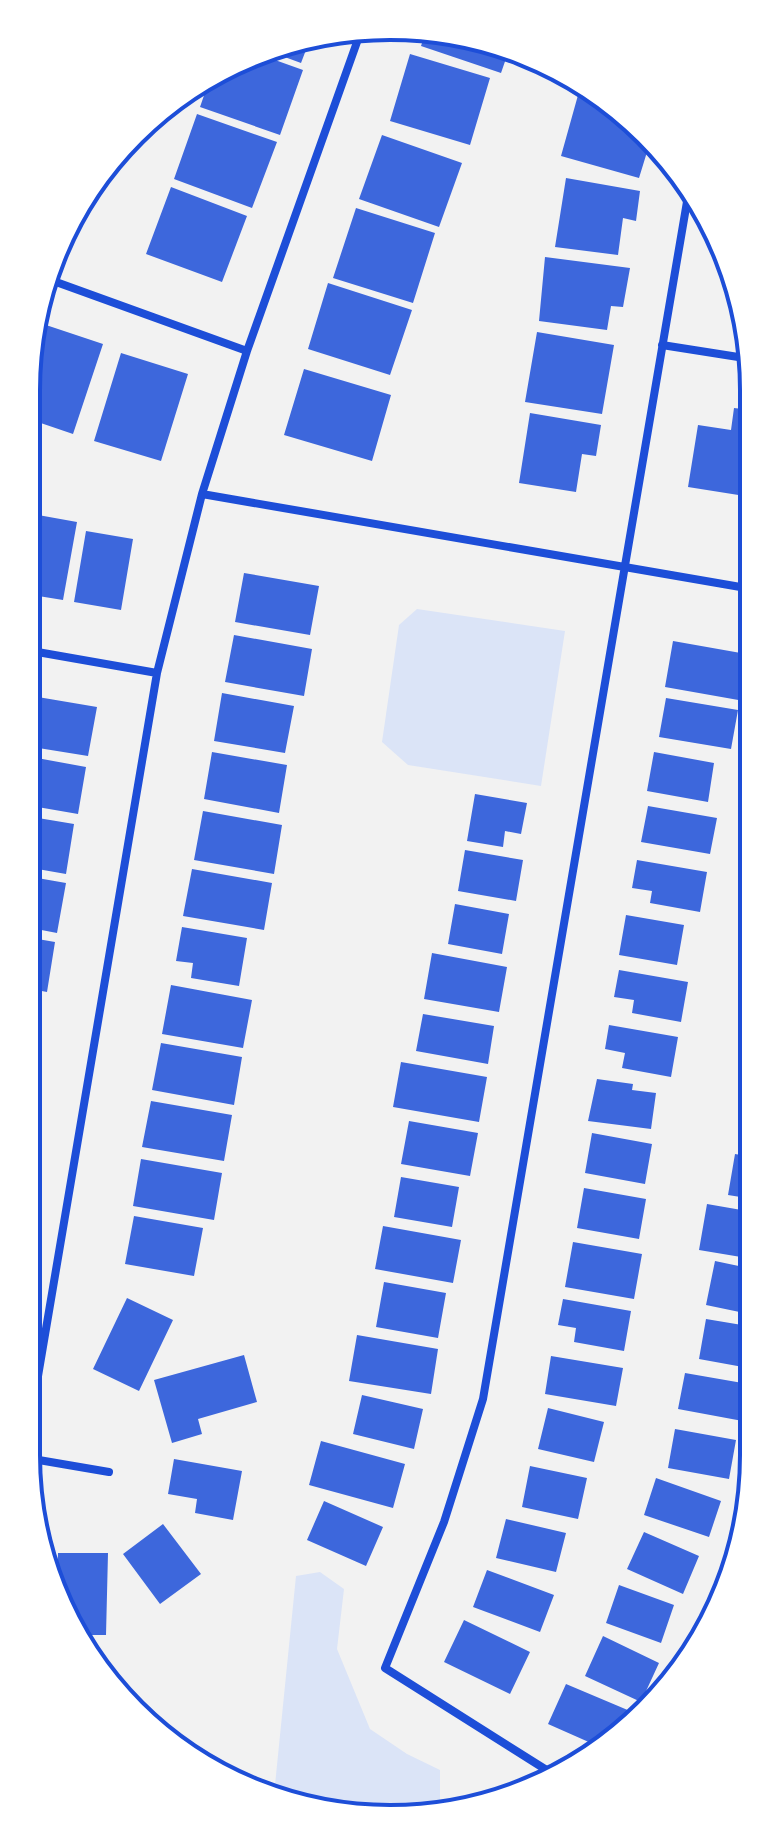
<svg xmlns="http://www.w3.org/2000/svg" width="780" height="1845" font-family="'Nunito Sans',sans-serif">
<rect width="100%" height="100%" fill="#f2f2f2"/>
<path fill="#dbe4f7" d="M417,609L565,631L541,786L408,765L382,742L399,625Z
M320,1572L344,1589L337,1649L370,1729L407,1754L440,1770V1801L426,1812H319L274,1795L296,1576Z"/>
<path fill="#3d67dc" d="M425,34L507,45L510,47L501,73L421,46Z
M309,42L301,63L271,52Z
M410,54L490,78L470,145L390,121Z
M261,55L303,70L280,135L200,107L210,78L229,63Z
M580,88L600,94L651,139L639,178L561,156Z
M197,114L277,142L252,208L174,179Z
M382,135L462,163L439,227L359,199Z
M566,178L640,191L636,221L623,218L618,255L555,247Z
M171,187L247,216L222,282L146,254Z
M356,208L435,233L413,303L333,278Z
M545,257L630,268L623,307L611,306L607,330L539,321Z
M328,283L412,310L390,375L308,349Z
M37,322L103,344L73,434L26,418V390Z
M537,332L614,345L602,414L525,402Z
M121,353L188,374L161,461L94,441Z
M304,369L391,395L372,461L284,435Z
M734,408L751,410V497L688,487L698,425L731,430Z
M530,413L601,425L596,456L582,454L576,492L519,483Z
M27,513L77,522L63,600L26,594Z
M86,531L133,539L121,610L74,602Z
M244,573L319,586L310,635L235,622Z
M234,635L312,649L304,696L225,682Z
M673,641L752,655L744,701L665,687Z
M222,693L294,706L285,753L214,741Z
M26,695L97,707L88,756L26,746Z
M666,698L738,710L731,749L659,737Z
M212,752L287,765L279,813L204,799Z
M654,752L714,763L708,802L647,791Z
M26,756L86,767L78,814L26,805Z
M475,794L527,803L521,834L505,831L503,847L467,841Z
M648,806L717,818L710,854L641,842Z
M203,811L282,825L274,874L194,860Z
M26,816L74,824L66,874L26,867Z
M465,850L523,860L516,901L458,891Z
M637,860L707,872L700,912L650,903L652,891L632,888Z
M192,869L272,883L264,930L183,916Z
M26,876L66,883L57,933L26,927Z
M455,904L509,914L502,954L448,944Z
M626,915L684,925L677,965L619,955Z
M182,927L247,938L239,986L191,978L193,963L176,961Z
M26,937L55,942L47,992L26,988Z
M432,953L507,967L499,1012L424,999Z
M619,970L688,982L681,1022L632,1013L634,1000L614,997Z
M171,985L252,1000L243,1048L162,1034Z
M26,998L41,1000L33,1050L26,1049Z
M423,1014L494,1026L488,1064L416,1051Z
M609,1025L678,1037L671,1077L622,1068L625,1053L605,1049Z
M161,1043L242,1057L234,1105L152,1090Z
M26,1060L35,1061L28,1101H26Z
M751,1060L753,1061V1088L747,1087Z
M401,1062L487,1077L479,1122L393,1107Z
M597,1079L633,1084L632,1090L656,1093L651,1129L588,1121Z
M151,1101L232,1115L224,1161L142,1147Z
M747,1102L753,1103V1144L740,1142Z
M409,1121L478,1133L470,1176L401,1164Z
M592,1133L652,1144L645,1184L585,1173Z
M735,1154L753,1157V1199L728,1195Z
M141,1159L222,1173L214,1220L133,1206Z
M401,1177L459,1187L452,1227L394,1217Z
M584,1188L646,1199L639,1239L577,1228Z
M707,1204L753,1212V1259L699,1250Z
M134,1216L203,1228L194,1276L125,1264Z
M383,1226L461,1240L453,1283L375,1269Z
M573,1242L642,1254L634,1299L565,1287Z
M715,1261L753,1269L754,1315L706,1305Z
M384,1282L446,1293L438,1338L376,1327Z
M127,1298L173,1320L139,1391L93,1369Z
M563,1299L631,1311L624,1351L574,1342L576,1328L558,1325Z
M706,1319L754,1327V1369L699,1359Z
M357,1335L438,1349L431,1394L349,1381Z
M244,1355L257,1402L198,1419L202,1434L172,1443L154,1380Z
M551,1356L623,1368L616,1406L545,1394Z
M685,1373L754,1385L748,1422L678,1409Z
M362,1395L423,1409L414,1449L353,1434Z
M548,1408L604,1422L594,1462L538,1449Z
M675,1429L736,1440L729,1479L668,1468Z
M321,1441L405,1464L393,1508L309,1485Z
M174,1459L242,1471L233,1520L195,1513L197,1499L168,1494Z
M530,1466L587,1478L578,1519L522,1507Z
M656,1478L721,1501L709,1537L644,1515Z
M324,1501L383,1527L366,1566L307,1540Z
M506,1519L566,1533L556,1572L496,1558Z
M163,1524L201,1574L160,1604L123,1554Z
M644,1532L699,1556L683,1594L627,1569Z
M58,1553H108L106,1635H81L57,1593Z
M487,1570L554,1595L540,1632L473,1607Z
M619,1585L674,1605L661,1643L606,1623Z
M464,1620L530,1652L510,1694L444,1662Z
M603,1636L659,1663L641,1702L585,1676Z
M566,1684L630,1711L622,1729L600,1747L548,1724Z"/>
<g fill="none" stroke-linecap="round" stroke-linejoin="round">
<path stroke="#1d4ed8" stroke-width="8" d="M45,278L247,351
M662,345L751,359
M202,494L752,589
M26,650L157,673
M26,1447L157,673L202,494L247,351L362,28
M27,1458L109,1472
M556,1776L385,1668L444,1522L483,1399L689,190"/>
</g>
<path d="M0 0H780V1845H0ZM390 40H390A350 350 0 0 1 740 390V1455A350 350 0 0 1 390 1805H390A350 350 0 0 1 40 1455V390A350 350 0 0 1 390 40Z" fill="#fff" fill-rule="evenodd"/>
<path fill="none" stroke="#1d4ed8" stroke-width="4" d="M390 40H390A350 350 0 0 1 740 390V1455A350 350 0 0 1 390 1805H390A350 350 0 0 1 40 1455V390A350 350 0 0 1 390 40Z"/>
</svg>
